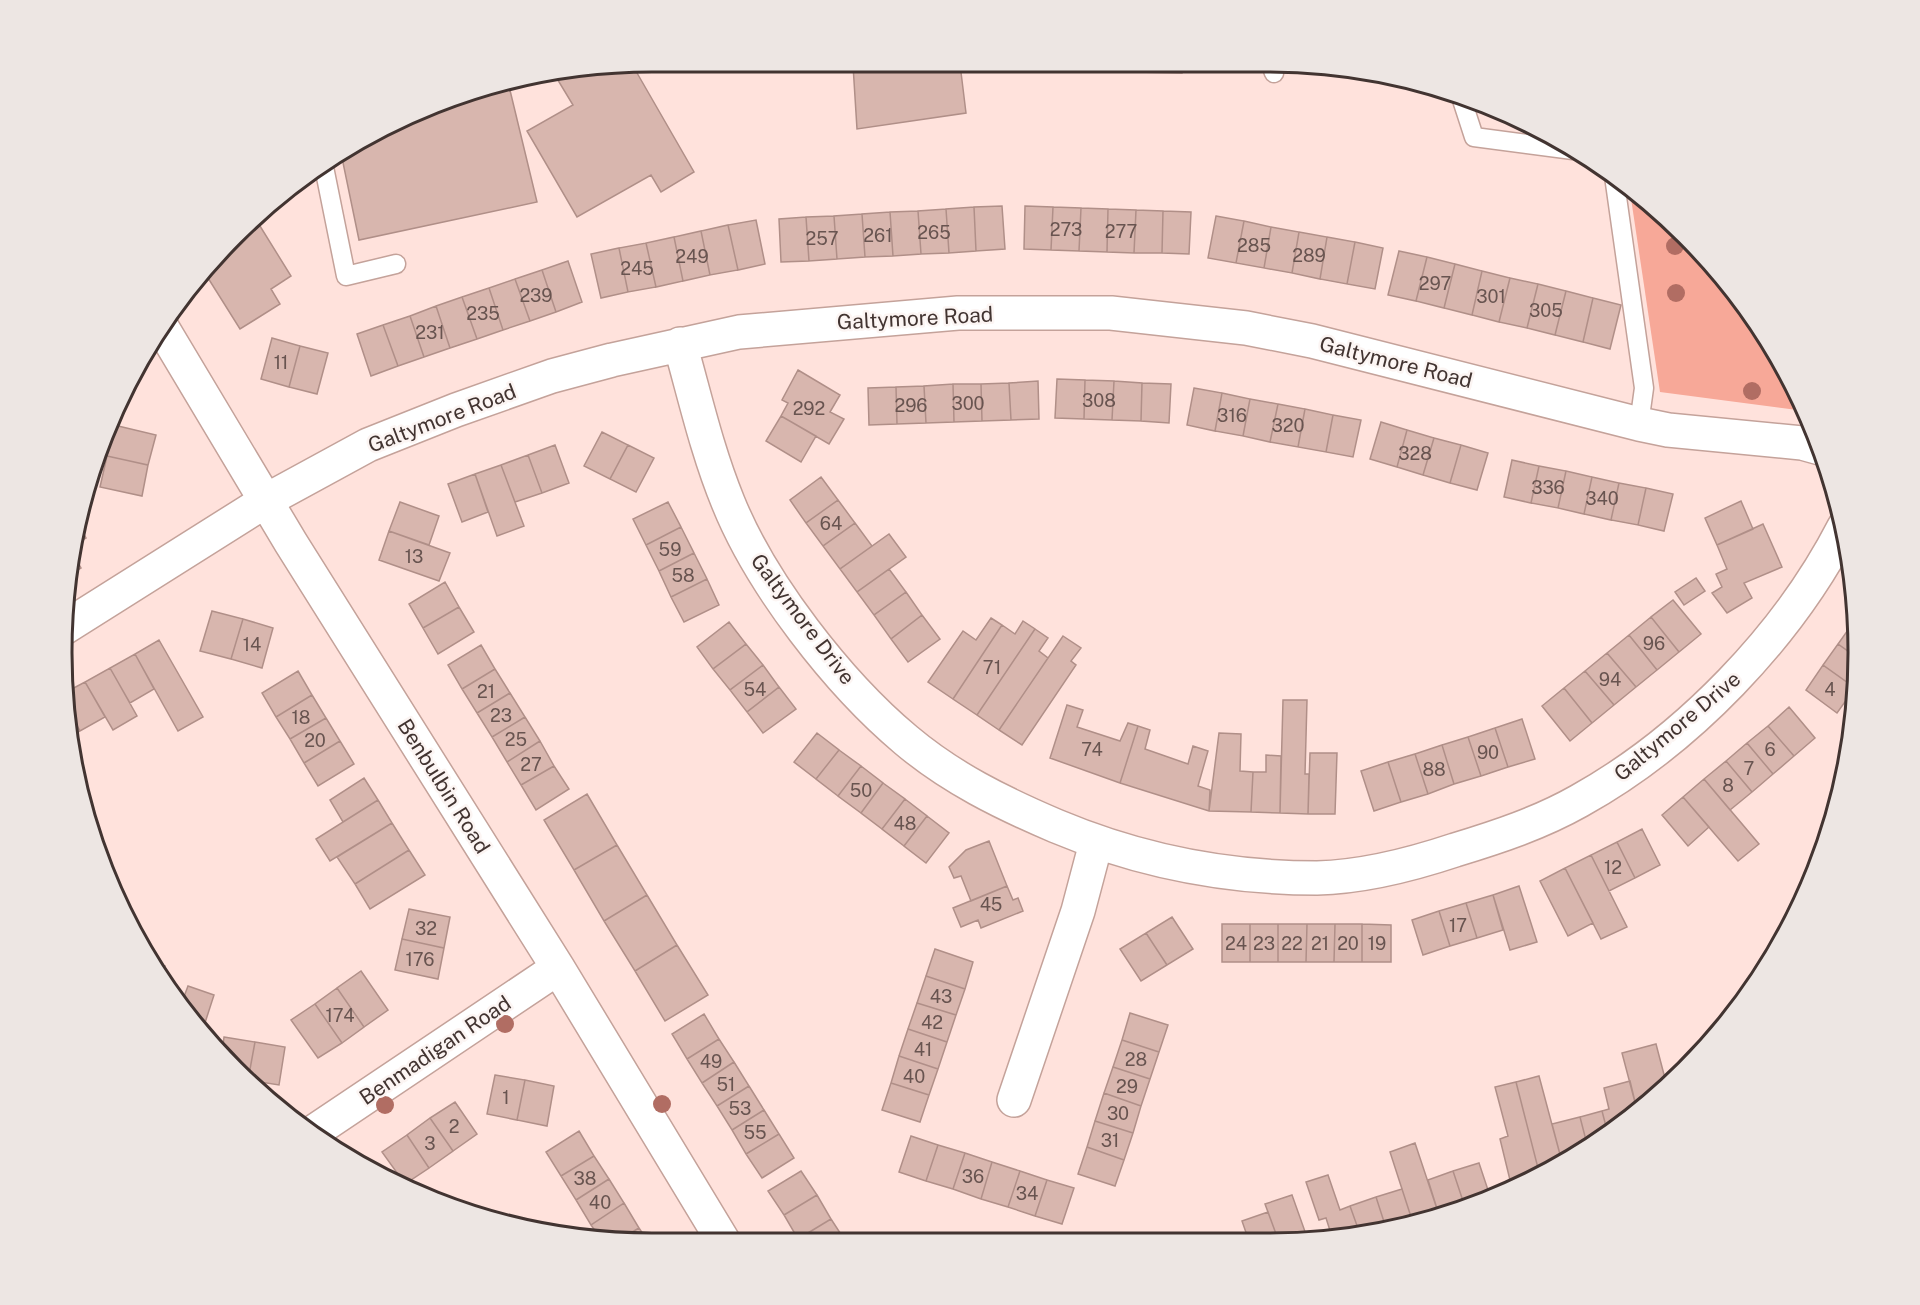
<svg xmlns="http://www.w3.org/2000/svg" width="1920" height="1305" font-family="'Public Sans',sans-serif">
<rect width="100%" height="100%" fill="#ffe2dc"/>
<path fill="#f7a898" d="M1629,185L1685,234L1759,324L1805,411L1660,392Z"/>
<path fill="#d8b6ae" stroke="#b08f88" stroke-width="1.5" d="M1183,62L1182,73L1035,70V63Z
M960,64L966,113L857,129L853,65Z
M633,66L694,172L661,192L651,175L577,217L527,131L573,105L553,72L575,67Z
M508,82L537,202L359,240L341,153L463,93Z
M1002,206L1005,249L976,251L974,207Z
M1025,206L1053,207L1051,250L1024,249Z
M974,207L976,251L949,253L946,209Z
M1053,207L1081,208L1079,251L1051,250Z
M1081,208L1108,209L1107,252L1079,251Z
M946,209L949,253L921,254L918,211Z
M1108,209L1136,210L1134,253L1107,252Z
M1136,210L1163,211L1162,253H1134Z
M918,211L921,254L893,256L890,212Z
M1163,211L1191,212L1189,254L1162,253Z
M890,212L893,256L865,257L862,214Z
M862,214L865,257L837,259L834,216Z
M834,216L837,259L809,261L806,217Z
M1216,216L1244,221L1236,263L1208,258Z
M806,217L809,261L781,262L779,219Z
M255,218L291,276L271,289L280,304L240,329L203,270L235,234Z
M756,220L765,264L738,270L728,225Z
M1244,221L1271,227L1264,268L1236,263Z
M728,225L738,270L710,275L701,231Z
M1271,227L1299,232L1292,273L1264,268Z
M701,231L710,275L683,281L674,237Z
M1299,232L1327,237L1320,279L1292,273Z
M674,237L683,281L656,287L646,243Z
M1327,237L1355,242L1347,284L1320,279Z
M1355,242L1383,248L1375,289L1347,284Z
M646,243L656,287L628,292L619,248Z
M619,248L628,292L601,298L591,254Z
M1399,251L1427,257L1416,301L1388,295Z
M1427,257L1455,264L1444,308L1416,301Z
M568,261L582,302L556,312L542,270Z
M1455,264L1482,271L1472,315L1444,308Z
M542,270L556,312L530,321L515,279Z
M1482,271L1510,278L1499,322L1472,315Z
M1510,278L1538,284L1527,328L1499,322Z
M515,279L530,321L503,330L489,288Z
M1538,284L1566,291L1555,335L1527,328Z
M489,288L503,330L477,339L462,297Z
M1566,291L1593,298L1583,342L1555,335Z
M462,297L477,339L450,348L436,306Z
M1593,298L1621,305L1610,349L1583,342Z
M436,306L450,348L424,357L410,316Z
M410,316L424,357L398,366L383,325Z
M383,325L398,366L371,376L357,334Z
M272,338L300,346L289,387L261,379Z
M300,346L328,353L317,394L289,387Z
M798,370L840,395L830,412L844,419L829,444L781,416L788,403L782,400Z
M1057,379L1085,380L1084,419L1055,418Z
M1085,380L1114,381L1112,420L1084,419Z
M1038,381L1039,419L1011,420L1009,383Z
M1114,381L1142,383L1141,421L1112,420Z
M1009,383L1011,420L982,421L981,384Z
M1142,383L1171,384L1169,423L1141,421Z
M953,384L954,422L926,423L924,386Z
M953,384H981L982,421L954,422Z
M924,386L926,423L897,424L896,387Z
M896,387L897,424L869,425L868,388Z
M1194,388L1222,393L1215,431L1187,425Z
M1222,393L1250,399L1243,436L1215,431Z
M1250,399L1278,404L1270,442L1243,436Z
M1278,404L1305,409L1298,447L1270,442Z
M1305,409L1333,415L1326,452L1298,447Z
M1333,415L1361,420L1353,457L1326,452Z
M781,416L816,436L801,462L766,441Z
M1381,422L1407,430L1397,467L1370,459Z
M114,425L156,435L148,465L107,456Z
M1407,430L1434,438L1423,475L1397,467Z
M602,432L628,445L610,479L584,466Z
M1434,438L1461,445L1450,483L1423,475Z
M555,445L569,483L542,493L528,455Z
M628,445L654,458L636,492L610,479Z
M1461,445L1488,453L1477,490L1450,483Z
M528,455L542,493L515,502L501,465Z
M107,456L148,465L142,496L100,487Z
M1512,460L1539,466L1531,503L1504,497Z
M501,465L524,526L497,536L475,474Z
M1539,466L1566,471L1558,508L1531,503Z
M1566,471L1592,477L1584,514L1558,508Z
M475,474L488,512L462,522L448,484Z
M821,477L838,500L806,523L790,500Z
M1592,477L1619,483L1611,520L1584,514Z
M1619,483L1646,488L1638,525L1611,520Z
M1646,488L1673,494L1664,531L1638,525Z
M838,500L855,523L823,546L806,523Z
M1741,501L1753,529L1717,545L1705,518Z
M400,502L439,516L429,545L389,531Z
M668,502L681,527L646,545L633,519Z
M77,522L86,538L72,546L73,537Z
M855,523L872,546L840,569L823,546Z
M1763,524L1782,567L1744,583L1752,598L1727,613L1712,593L1722,587L1716,574L1727,569L1717,545Z
M681,527L694,553L659,571L646,545Z
M389,531L450,553L439,581L379,560Z
M889,534L906,557L857,592L840,569Z
M71,550L81,568L68,576Z
M694,553L707,579L671,597L659,571Z
M889,569L906,592L874,615L857,592Z
M1696,578L1705,591L1684,605L1675,592Z
M707,579L719,605L684,622L671,597Z
M445,582L459,607L423,628L409,604Z
M906,592L922,615L891,639L874,615Z
M1673,600L1701,634L1679,652L1651,617Z
M459,607L474,632L438,654L423,628Z
M212,611L243,619L231,659L200,651Z
M922,615L940,639L908,662L891,639Z
M1651,617L1679,652L1657,670L1629,635Z
M991,618L1002,625L953,699L928,682L963,631L976,640Z
M243,619L273,628L262,668L231,659Z
M1855,620L1858,652V658L1838,644Z
M1023,621L1035,629L977,715L953,699L1002,625L1015,634Z
M729,622L746,644L713,669L697,647Z
M1035,629L1048,638L1039,651L1048,658L999,730L977,715Z
M1629,635L1657,670L1636,687L1607,653Z
M1063,636L1081,648L1071,661L1076,665L1022,745L999,730Z
M159,640L203,717L178,731L135,654Z
M746,644L763,665L730,690L713,669Z
M1838,644L1858,658L1855,688L1823,665Z
M481,645L495,669L462,689L448,665Z
M1607,653L1636,687L1614,705L1585,671Z
M135,654L154,689L130,703L110,668Z
M763,665L779,687L747,712L730,690Z
M1823,665L1855,688L1837,713L1806,690Z
M110,668L137,716L113,730L85,682Z
M495,669L510,693L477,713L462,689Z
M298,671L312,695L276,717L262,693Z
M1585,671L1614,705L1592,723L1564,688Z
M85,682L105,717L80,731L69,711L68,691Z
M779,687L796,709L763,733L747,712Z
M1564,688L1592,723L1570,741L1542,706Z
M510,693L525,717L492,737L477,713Z
M312,695L326,718L290,739L276,717Z
M1283,700H1307L1305,774H1309L1308,814L1280,813Z
M1067,705L1083,710L1077,727L1120,741L1128,723L1138,726L1120,783L1050,758Z
M1789,707L1815,738L1794,756L1768,726Z
M69,711L80,731L71,736Z
M525,717L540,741L507,762L492,737Z
M326,718L340,741L304,763L290,739Z
M1522,719L1535,759L1508,767L1495,728Z
M1138,726L1150,730L1145,749L1188,764L1193,746L1208,751L1198,786L1210,790L1209,811L1120,783Z
M1768,726L1794,756L1773,774L1747,743Z
M1495,728L1508,767L1481,776L1468,737Z
M817,733L839,750L816,779L794,762Z
M1219,733L1241,734L1240,771L1253,772L1251,812L1209,811Z
M1468,737L1481,776L1454,784L1442,745Z
M340,741L354,764L318,786L304,763Z
M540,741L554,766L521,785L507,762Z
M1747,743L1773,774L1752,792L1726,761Z
M1442,745L1454,784L1428,794L1415,754Z
M839,750L861,766L838,796L816,779Z
M1310,753H1337L1335,814H1308Z
M1415,754L1428,794L1401,802L1388,762Z
M1266,755L1281,756L1280,813L1251,812L1253,772H1266Z
M1726,761L1752,792L1730,810L1704,779Z
M1388,762L1401,802L1374,811L1361,771Z
M554,766L569,789L536,810L521,785Z
M861,766L883,783L861,813L838,796Z
M364,778L378,800L343,822L330,800Z
M1704,779L1759,844L1738,861L1683,797Z
M883,783L905,799L882,829L861,813Z
M587,794L617,845L574,870L544,820Z
M1683,797L1709,827L1688,846L1662,815Z
M905,799L927,816L904,846L882,829Z
M378,800L392,823L330,861L316,839Z
M927,816L949,833L926,863L904,846Z
M392,823L409,850L355,884L337,857Z
M1642,829L1660,865L1635,878L1617,842Z
M989,841L1007,886L971,901L961,876L954,878L949,867L966,850Z
M1617,842L1635,878L1609,891L1591,855Z
M617,845L647,895L604,921L574,870Z
M409,850L425,875L370,909L355,884Z
M1591,855L1627,927L1601,939L1565,868Z
M1565,868L1593,923L1568,936L1540,881Z
M1007,886L1013,900L1018,898L1023,911L981,928L978,920L961,927L953,908Z
M1519,886L1537,942L1510,950L1493,895Z
M647,895L677,945L635,971L604,921Z
M1493,895L1503,930L1477,938L1466,903Z
M1466,903L1477,938L1450,946L1439,911Z
M409,909L450,917L444,948L402,939Z
M1439,911L1450,946L1423,955L1412,920Z
M1172,917L1193,949L1167,965L1146,933Z
M1222,924H1250V962H1222Z
M1250,924H1278V962H1250Z
M1278,924H1307L1306,962H1278Z
M1307,924H1335L1334,962H1306Z
M1335,924H1362V962H1334Z
M1362,924L1391,925V962H1362Z
M1146,933L1167,965L1141,981L1120,949Z
M402,939L444,948L438,979L395,970Z
M677,945L708,995L665,1021L635,971Z
M935,949L973,962L965,989L926,976Z
M151,961L165,966L162,976Z
M361,971L388,1010L364,1027L337,988Z
M926,976L965,989L956,1015L917,1003Z
M188,986L214,995L203,1029L182,1002Z
M337,988L364,1027L342,1043L315,1004Z
M917,1003L956,1015L947,1042L908,1029Z
M315,1004L342,1043L318,1058L291,1020Z
M1130,1013L1168,1025L1159,1052L1122,1040Z
M704,1014L719,1039L687,1059L672,1034Z
M908,1029L947,1042L938,1069L899,1056Z
M224,1037L255,1042L248,1080L235,1071L222,1053Z
M719,1039L734,1062L702,1083L687,1059Z
M1122,1040L1159,1052L1150,1079L1113,1067Z
M1710,1040L1702,1050L1700,1042Z
M255,1042L285,1047L279,1085L248,1080Z
M1656,1044L1667,1086L1637,1110L1622,1053Z
M899,1056L938,1069L929,1095L891,1083Z
M734,1062L749,1086L717,1106L702,1083Z
M1113,1067L1150,1079L1141,1106L1104,1093Z
M495,1075L525,1080L517,1120L487,1114Z
M1539,1076L1562,1162L1539,1172L1516,1082Z
M525,1080L554,1086L547,1126L517,1120Z
M1630,1081L1637,1110L1608,1134L1602,1111L1609,1109L1604,1088Z
M1516,1082L1539,1172L1510,1180L1500,1139L1508,1136L1495,1087Z
M891,1083L929,1095L920,1122L882,1110Z
M749,1086L764,1110L732,1130L717,1106Z
M1104,1093L1141,1106L1133,1133L1095,1121Z
M455,1102L477,1134L453,1151L430,1118Z
M764,1110L779,1134L746,1154L732,1130Z
M1602,1111L1608,1134L1588,1148L1580,1117Z
M1580,1117L1588,1148L1562,1162L1552,1124Z
M430,1118L453,1151L429,1168L407,1135Z
M1095,1121L1133,1133L1124,1160L1087,1147Z
M579,1131L594,1156L561,1176L546,1152Z
M779,1134L794,1158L762,1178L746,1154Z
M407,1135L429,1168L405,1184L382,1152Z
M911,1136L938,1145L926,1181L899,1172Z
M1415,1143L1439,1215L1413,1223L1390,1152Z
M938,1145L965,1153L953,1189L926,1181Z
M1087,1147L1124,1160L1115,1186L1078,1174Z
M965,1153L992,1162L981,1199L953,1189Z
M594,1156L609,1179L576,1200L561,1176Z
M992,1162L1020,1171L1008,1207L981,1199Z
M1479,1163L1491,1199L1465,1207L1453,1171Z
M801,1171L817,1195L784,1215L768,1191Z
M1020,1171L1047,1180L1035,1216L1008,1207Z
M1453,1171L1465,1207L1439,1215L1428,1180Z
M1328,1175L1340,1210L1350,1206L1360,1234L1332,1237L1326,1218L1319,1220L1306,1182Z
M609,1179L624,1203L591,1225L576,1200Z
M1047,1180L1074,1188L1062,1224L1035,1216Z
M1402,1189L1413,1223L1387,1231L1376,1197Z
M817,1195L831,1219L798,1239L784,1215Z
M1292,1195L1308,1240L1279,1242L1265,1204Z
M1376,1197L1387,1231L1360,1234L1350,1206Z
M624,1203L639,1228L619,1240L600,1238L591,1225Z
M1268,1212L1279,1242L1250,1244L1242,1221Z
M831,1219L846,1242L801,1244L798,1239Z
M639,1228L649,1243L619,1240Z"/>
<g fill="none" stroke-linecap="round" stroke-linejoin="round">
<g stroke="#c4a29a" stroke-width="21">
<path id="lane" d="M1270,62L1274,73
M1462,100L1474,137L1573,150
M323,162L346,276L396,264
M1614,176L1644,388L1639,424"/>
</g>
<g stroke="#c4a29a" stroke-width="36">
<path id="street" d="M163,329L291,543L558,968L725,1244
M680,344C695,397 707,451 728,502C761,584 838,683 906,740C951,778 1002,803 1056,826C1137,860 1227,878 1317,878C1362,877 1413,864 1455,850C1498,837 1540,823 1579,801C1687,741 1788,636 1844,527
M64,628L267,500L368,445L456,410L552,376L612,360L739,332L958,313H1111L1246,328L1312,341L1639,424L1668,430L1802,443L1820,448
M1014,1100L1078,911L1096,843
M312,1133L558,968"/>
</g>
<use href="#lane" stroke="#fff" stroke-width="18"/>
<use href="#street" stroke="#fff" stroke-width="33"/>
</g>
<g fill="#b16d63">
<circle cx="1675" cy="246" r="9"/>
<circle cx="1676" cy="293" r="9"/>
<circle cx="1752" cy="391" r="9"/>
<circle cx="505" cy="1024" r="9"/>
<circle cx="662" cy="1104" r="9"/>
<circle cx="385" cy="1105" r="9"/>
</g>
<g text-anchor="middle" dominant-baseline="central" stroke-width="5" stroke-linejoin="round" paint-order="stroke">
<g font-size="18" fill="#685450">
<text x="1066" y="229">273</text>
<text x="1121" y="231">277</text>
<text x="934" y="232">265</text>
<text x="878" y="235">261</text>
<text x="822" y="238">257</text>
<text x="1254" y="245">285</text>
<text x="1309" y="255">289</text>
<text x="692" y="256">249</text>
<text x="637" y="268">245</text>
<text x="1435" y="283">297</text>
<text x="536" y="295">239</text>
<text x="1491" y="296">301</text>
<text x="1546" y="310">305</text>
<text x="483" y="313">235</text>
<text x="430" y="332">231</text>
<text x="281" y="362">11</text>
<text x="1099" y="400">308</text>
<text x="968" y="403">300</text>
<text x="911" y="405">296</text>
<text x="809" y="408">292</text>
<text x="1232" y="415">316</text>
<text x="1288" y="425">320</text>
<text x="1415" y="453">328</text>
<text x="1548" y="487">336</text>
<text x="1602" y="498">340</text>
<text x="831" y="523">64</text>
<text x="670" y="549">59</text>
<text x="414" y="556">13</text>
<text x="683" y="575">58</text>
<text x="1654" y="643">96</text>
<text x="252" y="644">14</text>
<text x="992" y="667">71</text>
<text x="1610" y="679">94</text>
<text x="755" y="689">54</text>
<text x="1830" y="689">4</text>
<text x="486" y="691">21</text>
<text x="501" y="715">23</text>
<text x="301" y="717">18</text>
<text x="516" y="739">25</text>
<text x="315" y="740">20</text>
<text x="1092" y="749">74</text>
<text x="1770" y="749">6</text>
<text x="1488" y="752">90</text>
<text x="531" y="764">27</text>
<text x="1749" y="768">7</text>
<text x="1434" y="769">88</text>
<text x="1728" y="785">8</text>
<text x="861" y="790">50</text>
<text x="905" y="823">48</text>
<text x="1613" y="867">12</text>
<text x="991" y="904">45</text>
<text x="1458" y="925">17</text>
<text x="426" y="928">32</text>
<text x="1236" y="943">24</text>
<text x="1264" y="943">23</text>
<text x="1292" y="943">22</text>
<text x="1320" y="943">21</text>
<text x="1348" y="943">20</text>
<text x="1377" y="943">19</text>
<text x="420" y="959">176</text>
<text x="941" y="996">43</text>
<text x="340" y="1015">174</text>
<text x="932" y="1022">42</text>
<text x="923" y="1049">41</text>
<text x="1136" y="1059">28</text>
<text x="711" y="1061">49</text>
<text x="914" y="1076">40</text>
<text x="726" y="1084">51</text>
<text x="1127" y="1086">29</text>
<text x="506" y="1097">1</text>
<text x="740" y="1108">53</text>
<text x="1118" y="1113">30</text>
<text x="454" y="1126">2</text>
<text x="755" y="1132">55</text>
<text x="1110" y="1140">31</text>
<text x="430" y="1143">3</text>
<text x="973" y="1176">36</text>
<text x="585" y="1178">38</text>
<text x="1027" y="1193">34</text>
<text x="600" y="1202">40</text>
</g>
<g font-size="21" fill="#423431" stroke="#fcf5f3">
<text transform="translate(915 318) rotate(-3)">Galtymore Road</text>
<text transform="translate(1396 362) rotate(14)">Galtymore Road</text>
<text transform="translate(442 418) rotate(-21)">Galtymore Road</text>
<text transform="translate(803 619) rotate(53)">Galtymore Drive</text>
<text transform="translate(1677 726) rotate(-40)">Galtymore Drive</text>
<text transform="translate(444 786) rotate(58)">Benbulbin Road</text>
<text transform="translate(435 1050) rotate(-34)">Benmadigan Road</text>
</g>
</g>
<path d="M0 0H1920V1305H0ZM652 72H1268A580 580 0 0 1 1848 652V653A580 580 0 0 1 1268 1233H652A580 580 0 0 1 72 653V652A580 580 0 0 1 652 72Z" fill="#ede6e3" fill-rule="evenodd"/>
<path fill="none" stroke="#423431" stroke-width="3" d="M652 72H1268A580 580 0 0 1 1848 652V653A580 580 0 0 1 1268 1233H652A580 580 0 0 1 72 653V652A580 580 0 0 1 652 72Z"/>
</svg>
